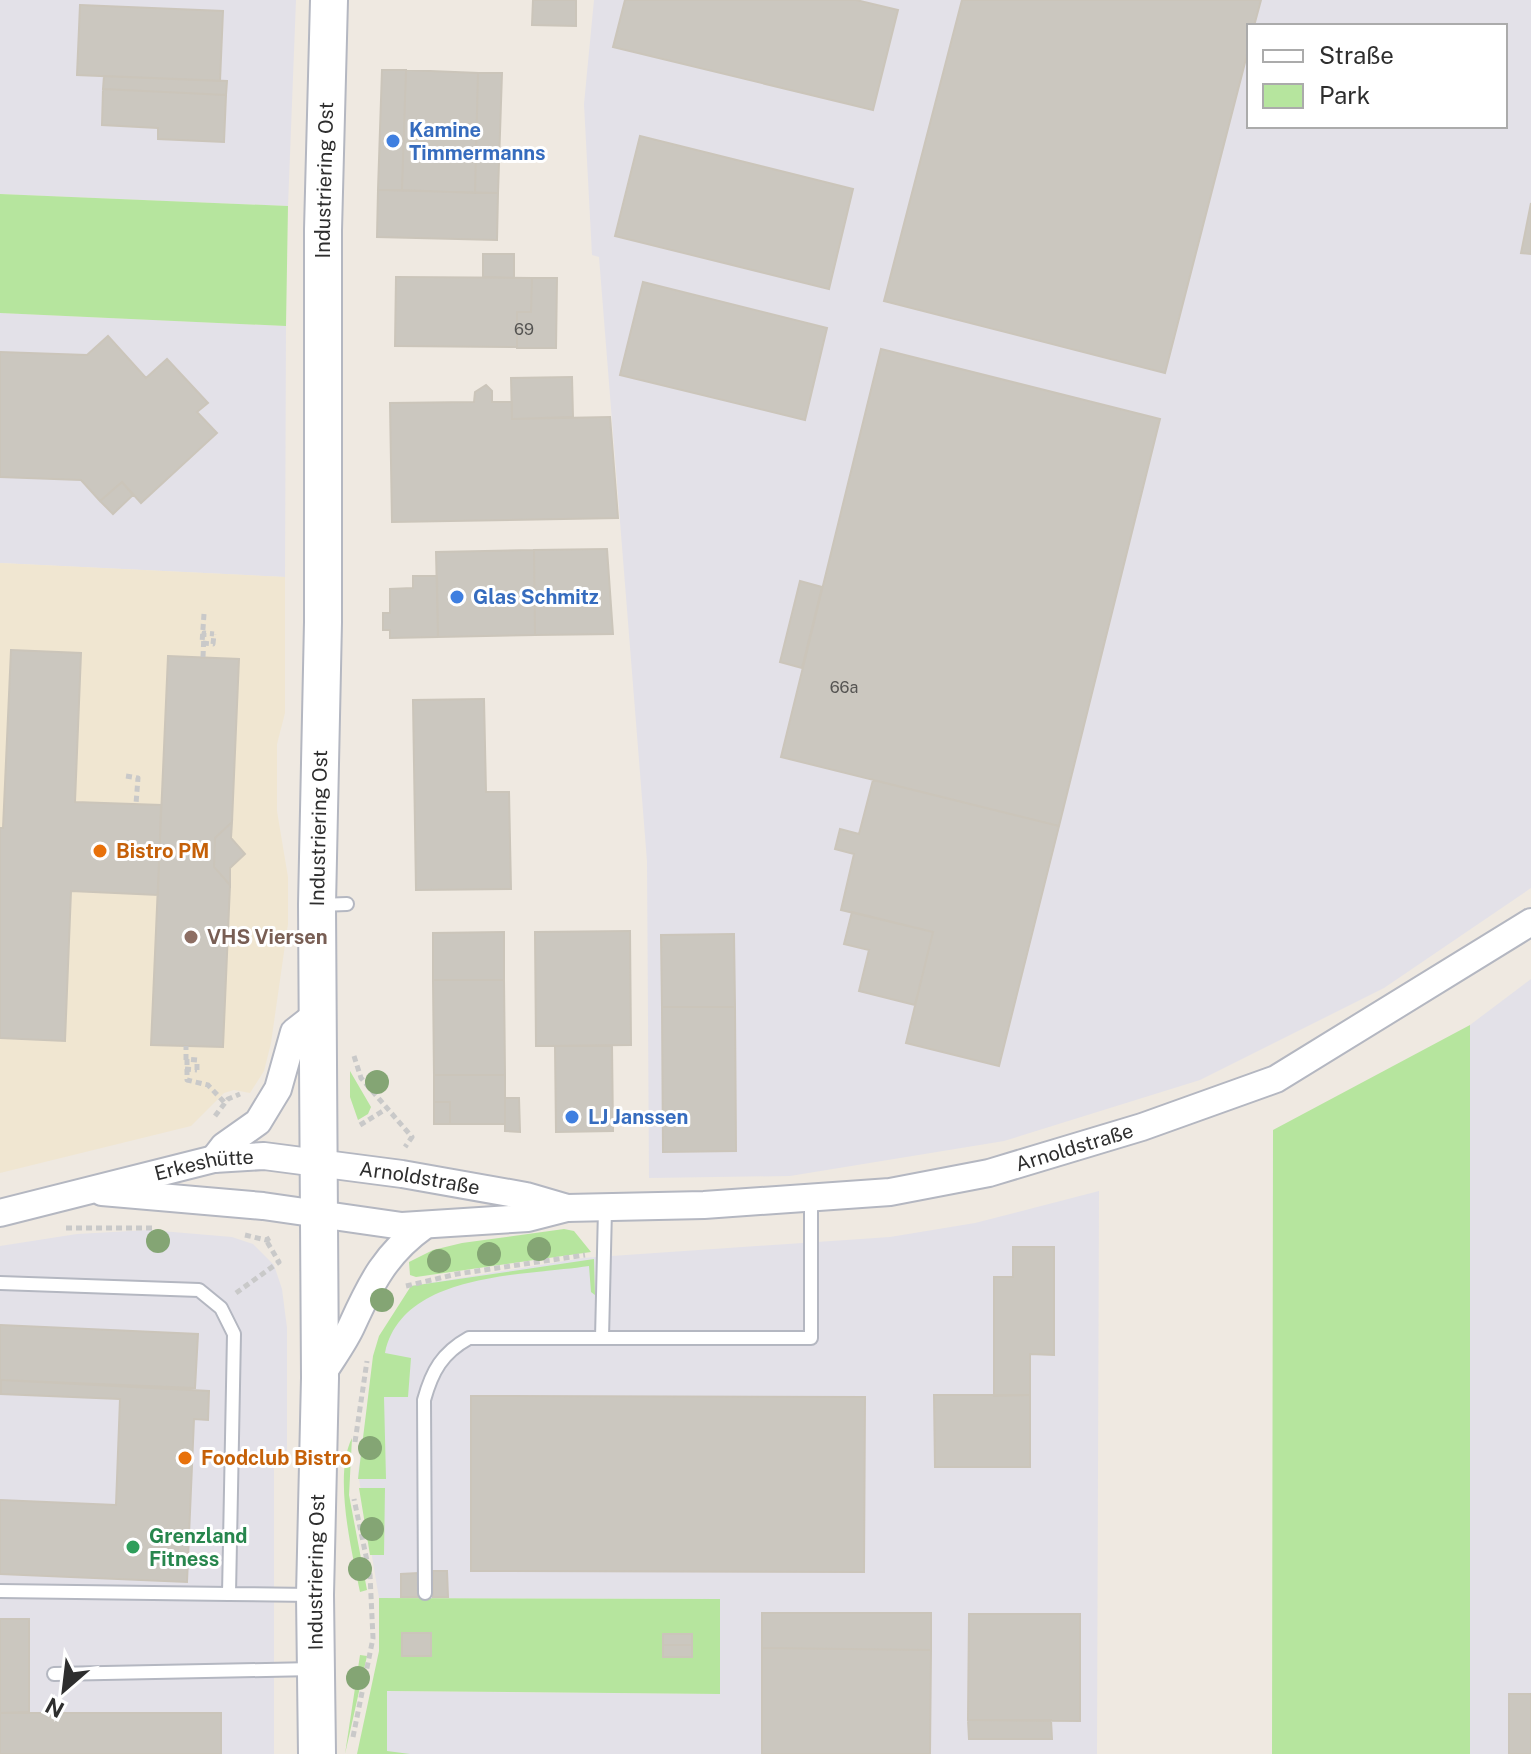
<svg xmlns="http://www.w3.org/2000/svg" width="1531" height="1754" font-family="'Public Sans',sans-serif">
<rect width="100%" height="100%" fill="#efe9e1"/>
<path fill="#e3e1e8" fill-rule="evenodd" d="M0,0H296L288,206L0,194Z
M594,0H1531V888L1384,988L1200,1080L1004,1141L790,1176L649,1178L647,861L599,257L592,255L584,104ZM1249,26H1505V126H1249Z
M0,313L286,326L285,577L0,563Z
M1531,979V1754H1470V1025Z
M1099,1191L1097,1754H360L371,1691L720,1694V1599L379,1598L358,1473L375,1354L406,1302L410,1286L583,1258L890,1237L975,1223Z
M149,1230L232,1237L253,1244L274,1265L282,1289L287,1328V1455L274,1465V1754H0V1246L77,1234Z"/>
<path fill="#f0e6d1" d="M0,563L285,577V713L277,744V811L288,877V924L271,1043L264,1071L250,1093L234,1090L224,1093L191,1126L0,1173Z"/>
<path fill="#b6e59e" d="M0,194L288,206L286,326L0,313Z
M1470,1025V1754H1272L1273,1130Z
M350,1071L371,1107L368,1114L358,1120L350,1097Z
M564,1229L574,1231L591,1252L416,1277L410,1275L409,1262L433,1250L462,1243Z
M594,1259L595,1295L591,1292L589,1266C523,1276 402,1272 385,1353L411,1358L408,1397H384L386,1479H358L373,1356L379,1336L411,1286Z
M352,1438L349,1495L367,1590L360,1592C352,1552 333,1475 352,1438Z
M359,1488H385L384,1555H370Z
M379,1598L720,1599V1694L387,1691V1751L410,1754H357L379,1651Z
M360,1655L367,1656L345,1754Z"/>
<path fill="#cbc7bf" stroke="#cbc5ba" stroke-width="2" d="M533,0H576V26L532,25Z
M625,0H856L898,10L873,110L613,47Z
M962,0H1261L1254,26H1249V47L1165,373L884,301Z
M80,5L223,11L220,81L77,75Z
M382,70H406L402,190H378Z
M406,70L478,73L475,193L402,190Z
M478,73H502L498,193H475Z
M104,76L227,81L226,95L103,89Z
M103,89L226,95L224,142L158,139V128L102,125Z
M640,136L853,189L829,289L615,236Z
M378,190L498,193L497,240L377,237Z
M1531,203V254L1521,253Z
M483,254H514V278L483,277Z
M396,277L532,278L531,312H517V347L395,346Z
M532,278H557L556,348H517V312H531Z
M643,282L827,328L805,420L620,375Z
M108,336L146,378L167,359L208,403L197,412L217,433L141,503L122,482L100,501L81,480L0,477V352L87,355Z
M881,349L1160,419L1059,826L781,757Z
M572,377L573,417L512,419L511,378Z
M486,385L492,391V402H512V419L610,417L618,518L392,522L390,403L474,402L475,392Z
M122,482L133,495L113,514L100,501Z
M607,549L613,634L535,635L534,550Z
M534,550L535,635L438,637L436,552Z
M413,576H437L438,637L390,638V630H383V613H390V589L413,588Z
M800,581L822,587L802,668L780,662Z
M11,650L81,653L75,802L161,805L158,895L71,891L65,1041L0,1038V828H3Z
M168,656L239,659L232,822L215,838L214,867L230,885L223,1047L151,1045Z
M484,699L486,792H509L511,889L416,890L413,700Z
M873,780L1059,826L999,1066L906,1043L933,932L841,910L854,854L835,849L840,829L859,834Z
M232,822L231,838L245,854L230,868V885L214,867L215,838Z
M852,912L933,932L915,1005L859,991L869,950L844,944Z
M630,931L631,1045L536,1046L535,932Z
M504,932V980H433V933Z
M734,934L735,1007H662L661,935Z
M433,980H504L505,1075H434Z
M662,1007H735L736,1151L663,1152Z
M555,1046H612L613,1131L556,1132Z
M434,1075H505V1124H450V1102H434Z
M505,1098H519L520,1132L505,1131Z
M434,1102H450V1124H434Z
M1013,1247H1054V1355L1030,1354V1395L994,1396V1277H1013Z
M0,1325L198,1334L195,1388L1,1380L0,1394Z
M1,1380L209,1391L208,1420L194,1419L187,1582L0,1574V1500L116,1505L120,1399L1,1394Z
M934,1395H1030V1467H935Z
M471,1396L865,1397L864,1572L471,1571Z
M433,1571H447L448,1597H433Z
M418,1573V1597H401V1574Z
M762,1613H931V1650L762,1648Z
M969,1614H1080V1721L968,1720Z
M0,1619H29V1712L0,1713Z
M402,1633H431V1656H402Z
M663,1634H692V1645H663Z
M663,1645H692V1657H663Z
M762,1648L931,1650L930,1754H762Z
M1509,1694H1531V1754H1509Z
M0,1713H221V1754H0Z
M968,1720H1051L1052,1739H969Z"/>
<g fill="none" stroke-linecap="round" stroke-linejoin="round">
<g stroke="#b4b7c1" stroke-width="16">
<path id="lane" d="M320,905L347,904
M0,1283L199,1290L221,1308L234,1334L229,1594L312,1595
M602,1338L605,1209
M0,1591L229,1594
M425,1593L424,1400C432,1371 442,1353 469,1338H811V1199
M54,1674L314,1669"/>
</g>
<g stroke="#b4b7c1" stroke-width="30">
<g id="street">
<path d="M214,1159L224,1146L258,1122L278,1089L294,1032L317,1014"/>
<path d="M102,1192L263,1206L402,1226L528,1218L567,1208"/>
<path id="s1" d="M0,1213L214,1159L264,1156L402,1174L526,1196L567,1208L704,1205L890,1192L989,1173L1142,1127L1276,1079L1531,922"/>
<path d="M320,1378C330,1361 344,1343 352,1325C371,1283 386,1253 424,1226"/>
</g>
</g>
<g stroke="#b4b7c1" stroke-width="40">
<g id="secondary">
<path id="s2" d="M317,1754L315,1595L320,1378L317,905L323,622V230L329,0"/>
</g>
</g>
<path stroke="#c9c9c9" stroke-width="5" stroke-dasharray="6 4" stroke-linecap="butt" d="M204,614L202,643L213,644L214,634
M126,776L138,778L136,804
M354,1056L361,1078L412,1137L405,1147
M186,1060V1046
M197,1070V1060L187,1059V1080L208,1085L225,1103
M215,1116L228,1099L240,1094
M360,1125L386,1109
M66,1228H152
M245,1235L266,1240L273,1236
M406,1286L457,1274L585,1255
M236,1293L279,1262L266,1240
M355,1442L367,1361
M353,1737L373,1638L370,1575L354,1499"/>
<use href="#lane" stroke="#fff" stroke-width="12"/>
<use href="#street" stroke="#fff" stroke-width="26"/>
<use href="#secondary" stroke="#fff" stroke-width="36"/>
<path stroke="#c9c9c9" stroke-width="5" stroke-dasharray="6 4" stroke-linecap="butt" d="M203,657L204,633L214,634
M185,1069L197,1070"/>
</g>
<g fill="#84a574">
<circle cx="377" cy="1082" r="12"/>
<circle cx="158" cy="1241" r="12"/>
<circle cx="539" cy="1249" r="12"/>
<circle cx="489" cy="1254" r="12"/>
<circle cx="439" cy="1261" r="12"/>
<circle cx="382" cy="1300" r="12"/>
<circle cx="370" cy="1448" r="12"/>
<circle cx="372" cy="1529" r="12"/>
<circle cx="360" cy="1569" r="12"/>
<circle cx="358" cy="1678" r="12"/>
</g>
<g fill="#3f7fe0" stroke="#fff" stroke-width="3">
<circle cx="393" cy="141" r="8"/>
<circle cx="457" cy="597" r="8"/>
<circle cx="572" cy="1117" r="8"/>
</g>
<g fill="#e8710a" stroke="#fff" stroke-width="3">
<circle cx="100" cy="851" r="8"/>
<circle cx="185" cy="1458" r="8"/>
</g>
<circle fill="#8d6e63" stroke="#fff" stroke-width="3" cx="191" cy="937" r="8"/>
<circle fill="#2e9e5b" stroke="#fff" stroke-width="3" cx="133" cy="1547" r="8"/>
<g text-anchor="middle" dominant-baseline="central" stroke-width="6" stroke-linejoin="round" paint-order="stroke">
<g font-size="16" fill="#555452">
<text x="524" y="329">69</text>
<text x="844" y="687">66a</text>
</g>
<g font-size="20" font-weight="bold" fill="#366cbe" stroke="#fff" text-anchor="start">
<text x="409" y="130">Kamine<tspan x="409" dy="23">Timmermanns</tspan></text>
<text x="473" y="597">Glas Schmitz</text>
<text x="588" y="1117">LJ Janssen</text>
</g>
<g font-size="20" fill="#2e2e2e" stroke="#fff">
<text stroke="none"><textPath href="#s2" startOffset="1574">Industriering Ost</textPath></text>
<text stroke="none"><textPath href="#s2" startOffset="926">Industriering Ost</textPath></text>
<text stroke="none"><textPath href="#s1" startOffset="1092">Arnoldstraße</textPath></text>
<text stroke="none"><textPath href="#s1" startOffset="210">Erkeshütte</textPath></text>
<text stroke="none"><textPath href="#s1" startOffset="428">Arnoldstraße</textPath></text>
<text stroke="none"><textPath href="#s2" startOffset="182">Industriering Ost</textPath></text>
</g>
<g font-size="20" font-weight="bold" fill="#c56008" stroke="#fff" text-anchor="start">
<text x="116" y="851">Bistro PM</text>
<text x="201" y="1458">Foodclub Bistro</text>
</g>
<g font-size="20" font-weight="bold" fill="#785e54" stroke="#fff" text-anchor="start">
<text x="207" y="937">VHS Viersen</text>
</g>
<g font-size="20" font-weight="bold" fill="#27864d" stroke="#fff" text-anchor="start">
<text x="149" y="1536">Grenzland<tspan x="149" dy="23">Fitness</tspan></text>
</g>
</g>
<rect x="1247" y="24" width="260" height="104" fill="#ffffff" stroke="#ababab" stroke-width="2"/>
<rect x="1263" y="50" width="40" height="12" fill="#ffffff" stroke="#ababab" stroke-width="2"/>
<text x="1319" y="64" font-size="24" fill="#2e2e2e">Straße</text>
<rect x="1263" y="84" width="40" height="24" fill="#b6e59e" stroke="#ababab" stroke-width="2"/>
<text x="1319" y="104" font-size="24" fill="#2e2e2e">Park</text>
<g transform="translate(64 1690) rotate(208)" stroke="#ffffff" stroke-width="6" paint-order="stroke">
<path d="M0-6L14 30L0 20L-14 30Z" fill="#2e2e2e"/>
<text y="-12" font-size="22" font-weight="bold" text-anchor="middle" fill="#2e2e2e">N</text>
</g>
</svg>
